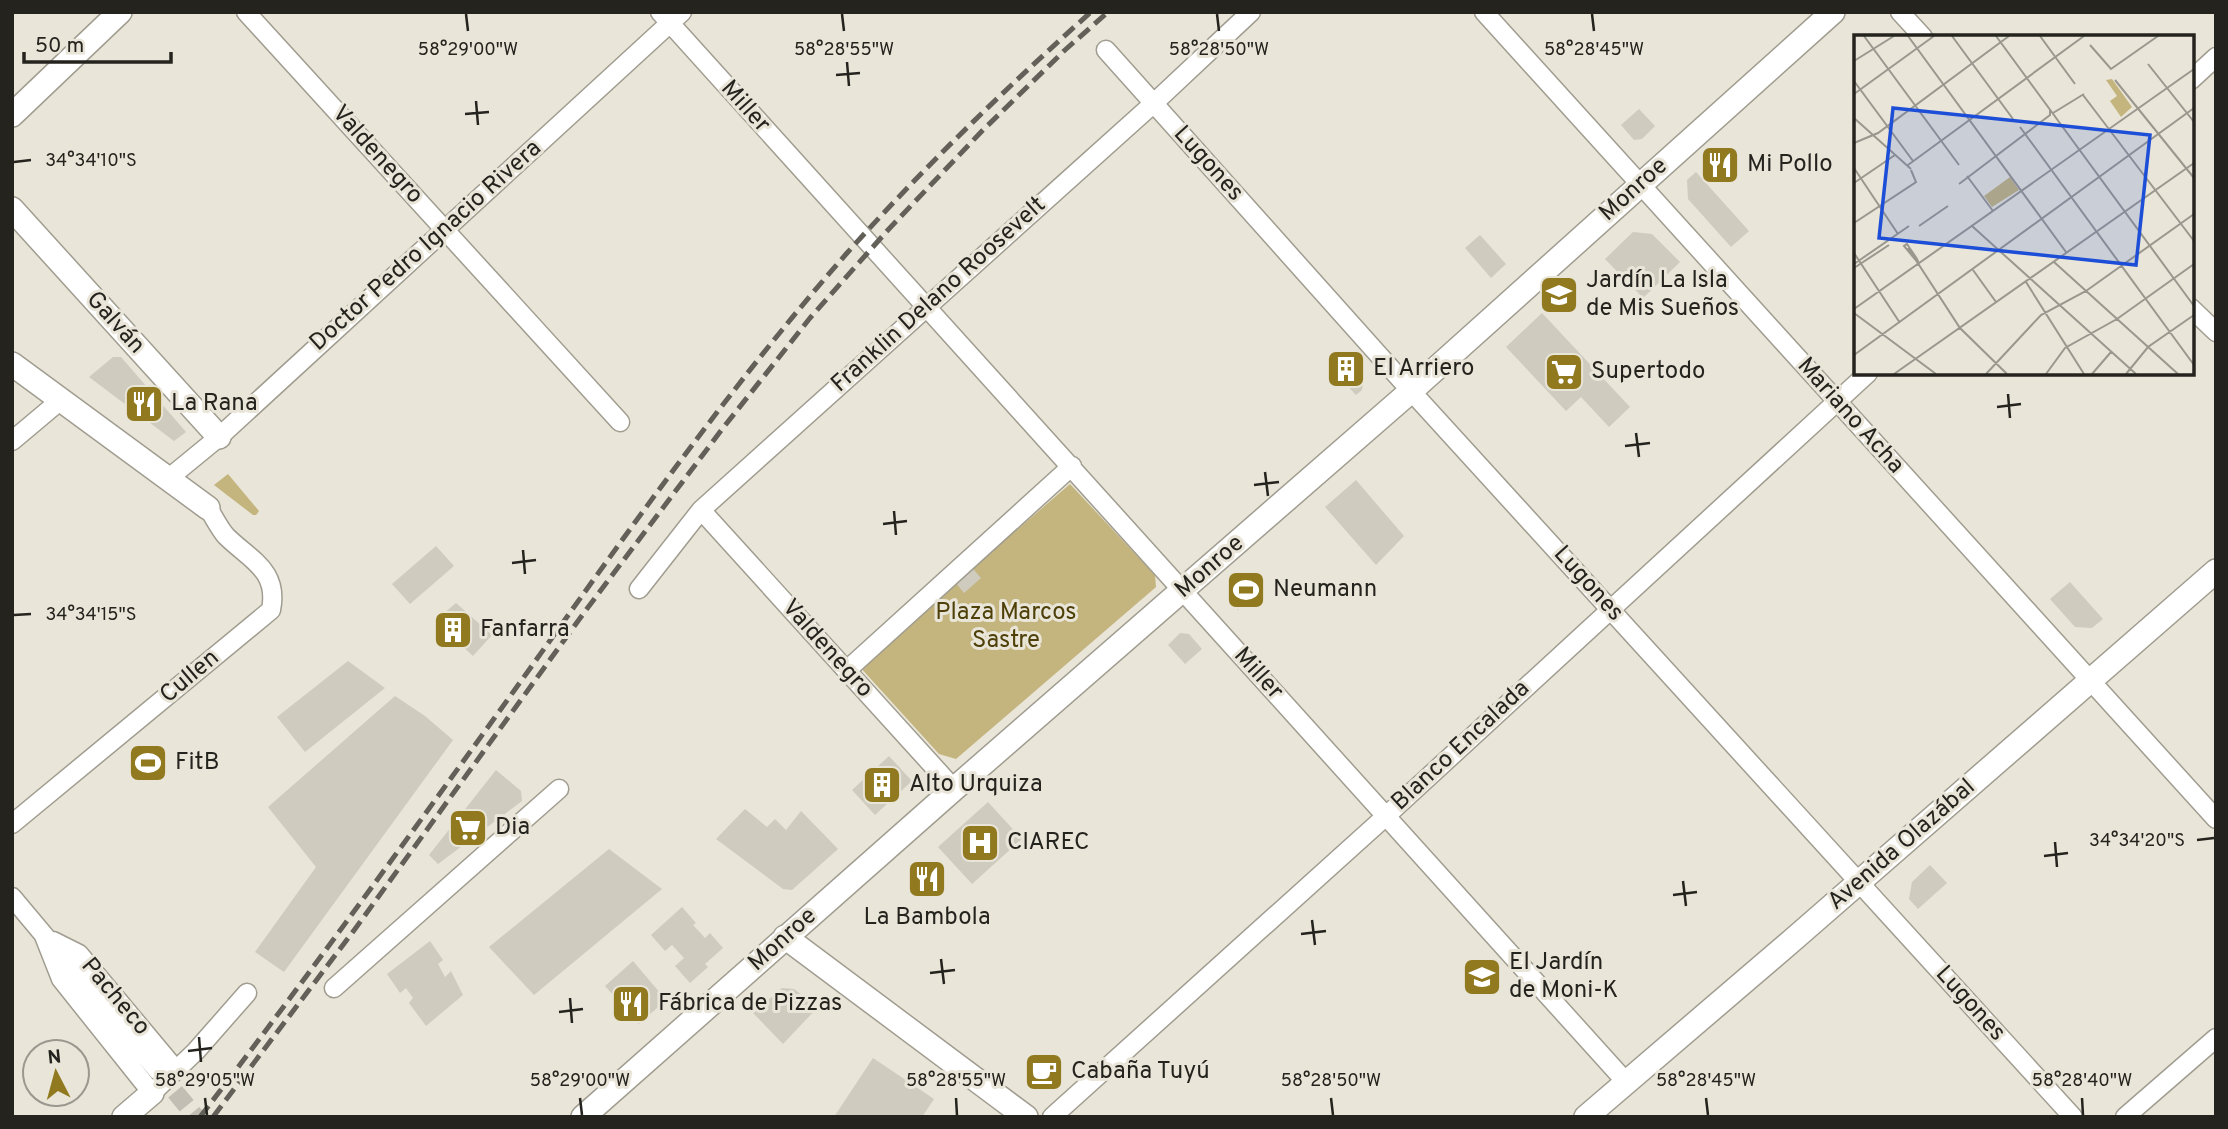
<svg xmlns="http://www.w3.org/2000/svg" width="2228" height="1129" font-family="Overpass,sans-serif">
<rect width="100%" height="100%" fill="#e9e5d8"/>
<path fill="#c4b47e" d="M228,474L259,511L256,515H253L214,485Z
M1070,484L1155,575L1156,587L956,759L939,754L859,666Z"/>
<path fill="#cfcbbf" d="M1639,109L1655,126L1642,139L1634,140L1621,125Z
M1696,172L1749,231L1731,247L1688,199L1687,180Z
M1633,232L1652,234L1680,262L1643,298L1605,259Z
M1480,235L1506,264L1491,278L1465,248Z
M1542,313L1630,407L1609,427L1581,397L1566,411L1506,347Z
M1343,350L1364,374L1362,390L1356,395L1327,364Z
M113,357H121L186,432L174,441L89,377Z
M1356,480L1404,536L1376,565L1325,507Z
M436,546L454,566L410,604L392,584Z
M969,564L981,578L964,593L952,578Z
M1252,572L1264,587L1238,610L1229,600V592Z
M2070,582L2103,619L2092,628L2075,627L2050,599Z
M456,603L492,635L473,656L435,621Z
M1180,633L1189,634L1202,649L1185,664L1168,645Z
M348,661L385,688L305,752L277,717Z
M395,696L425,716L453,740L284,972L255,952L316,867L268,807Z
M889,756L912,781L875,815L852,790Z
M496,770L521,791L522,801L438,864L429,855Z
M988,802L1022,839L972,884L938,847Z
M745,809L767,827L775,819L786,830L801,811L838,849L792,890L783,889L716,839Z
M609,849L662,889L534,995L489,947Z
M1930,865L1947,883L1918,909L1909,899L1912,882Z
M682,907L696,923L693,925L705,938L710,933L723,948L705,964L708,967L690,983L675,966L684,958L672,945L665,951L651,935Z
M430,941L443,960L438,964L445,977L451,971L463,995L426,1026L409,1003L413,998L406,988L400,993L387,974Z
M633,961L666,1000L639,1024L605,986Z
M782,988L794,989L818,1007L783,1044L753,1013Z
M873,1058L934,1099L922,1117H834Z"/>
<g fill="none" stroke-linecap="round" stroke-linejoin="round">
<path stroke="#c2beb3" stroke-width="18" stroke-dasharray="18 9" stroke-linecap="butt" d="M158,1071L196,1117"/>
<g stroke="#a09d90" stroke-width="21">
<path id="street" d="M246,12L620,422
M660,12L1626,1082
M1484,12L2216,819
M1900,12L1923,37
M1106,50L1411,391L2073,1117
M2191,80L2216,57
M2191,308L2216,332
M12,441L62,399
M169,478L219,437L682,12
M701,510L954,789
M639,589L701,510L1154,103L1251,12
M847,670L1072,466
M12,824L271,610C279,570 250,560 226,536C219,528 214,517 208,508
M12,897L158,1071
M44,936L61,979L152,1093L196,1051L247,993
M53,941L79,954L176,1070
M334,988L559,789
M1052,1117L1386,816L1868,373
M2125,1117L2216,1038"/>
</g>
<g stroke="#a09d90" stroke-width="26">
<path id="secondary" d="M12,115L120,12
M12,209L219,437
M12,364L208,508
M785,937L1026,1117
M124,1117L152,1093
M583,1117L954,789L1411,391L1833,12
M1586,1117L1795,938L2216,571"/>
</g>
<use href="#street" stroke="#fff" stroke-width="18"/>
<use href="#secondary" stroke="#fff" stroke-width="23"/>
<path stroke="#626058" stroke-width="5" stroke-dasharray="14 7" stroke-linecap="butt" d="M200,1117C300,987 397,853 493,720C607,562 718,400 847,253C923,168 1006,88 1091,12
M213,1117L355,929L586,610L723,428L810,318L887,231L982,131L1065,50L1108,12"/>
</g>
<path fill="none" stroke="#24231e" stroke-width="2.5" d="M466,14L468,31M842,14L844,31M1217,14L1219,31M1592,14L1594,31M847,62L849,86M836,75L860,73M476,101L478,125M465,114L489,112M14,162L31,160M2008,394L2010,418M1997,407L2021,404M1636,433L1639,457M1625,446L1650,443M1265,472L1268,496M1254,485L1279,482M894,511L896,535M883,524L907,521M523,550L525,574M512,563L536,560M14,615L31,614M2197,840L2214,838M2055,842L2057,867M2044,856L2068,853M1683,881L1686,906M1673,895L1697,892M1312,920L1315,945M1301,934L1326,931M941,959L944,984M930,973L955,970M570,998L572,1023M559,1012L583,1009M199,1037L201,1062M188,1051L212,1048M205,1098L207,1115M580,1098L582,1115M956,1098L957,1115M1331,1098L1333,1115M1706,1098L1708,1115M2082,1098L2083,1115"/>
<defs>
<g id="restaurant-square" transform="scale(2.0125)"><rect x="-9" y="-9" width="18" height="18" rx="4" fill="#90791f" stroke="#e9e5d8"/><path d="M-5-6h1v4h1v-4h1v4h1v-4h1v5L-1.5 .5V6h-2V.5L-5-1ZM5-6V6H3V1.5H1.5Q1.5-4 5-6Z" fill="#fff"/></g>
<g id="school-square" transform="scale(2.0125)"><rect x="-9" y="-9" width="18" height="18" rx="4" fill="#90791f" stroke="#e9e5d8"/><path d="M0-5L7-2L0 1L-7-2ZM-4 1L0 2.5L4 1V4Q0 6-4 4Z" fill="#fff"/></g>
<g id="building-square" transform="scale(2.0125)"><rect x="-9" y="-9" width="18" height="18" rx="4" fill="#90791f" stroke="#e9e5d8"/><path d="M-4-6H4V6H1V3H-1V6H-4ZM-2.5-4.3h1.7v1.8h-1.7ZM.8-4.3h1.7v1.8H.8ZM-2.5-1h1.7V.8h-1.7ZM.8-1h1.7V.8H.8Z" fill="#fff"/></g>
<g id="supermarket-square" transform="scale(2.0125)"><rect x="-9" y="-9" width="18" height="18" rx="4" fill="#90791f" stroke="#e9e5d8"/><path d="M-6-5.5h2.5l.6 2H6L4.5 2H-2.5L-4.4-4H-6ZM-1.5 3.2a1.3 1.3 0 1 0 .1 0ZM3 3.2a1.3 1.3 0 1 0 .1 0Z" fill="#fff"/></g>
<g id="stadium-square" transform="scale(2.0125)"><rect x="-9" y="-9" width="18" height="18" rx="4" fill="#90791f" stroke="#e9e5d8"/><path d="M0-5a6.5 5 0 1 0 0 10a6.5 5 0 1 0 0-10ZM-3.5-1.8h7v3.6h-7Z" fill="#fff"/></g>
<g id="hospital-square" transform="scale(2.0125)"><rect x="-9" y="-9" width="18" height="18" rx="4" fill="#90791f" stroke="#e9e5d8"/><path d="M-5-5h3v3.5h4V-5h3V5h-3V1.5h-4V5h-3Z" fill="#fff"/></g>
<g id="cafe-square" transform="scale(2.0125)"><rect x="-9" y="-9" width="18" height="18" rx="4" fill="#90791f" stroke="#e9e5d8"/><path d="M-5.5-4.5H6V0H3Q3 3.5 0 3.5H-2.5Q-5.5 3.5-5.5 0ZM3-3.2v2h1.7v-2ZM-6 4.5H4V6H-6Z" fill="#fff"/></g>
</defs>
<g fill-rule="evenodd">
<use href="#restaurant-square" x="1720" y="165"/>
<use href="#school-square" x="1559" y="295"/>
<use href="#building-square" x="1346" y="369"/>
<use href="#supermarket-square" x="1564" y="372"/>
<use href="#restaurant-square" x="144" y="404"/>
<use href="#stadium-square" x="1246" y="590"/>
<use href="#building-square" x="453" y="630"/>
<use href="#stadium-square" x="148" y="763"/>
<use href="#building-square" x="882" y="785"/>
<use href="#supermarket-square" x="468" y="828"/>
<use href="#hospital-square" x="980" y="843"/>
<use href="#restaurant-square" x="927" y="879"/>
<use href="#school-square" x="1482" y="977"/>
<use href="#restaurant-square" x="631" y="1004"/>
<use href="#cafe-square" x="1044" y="1072"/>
</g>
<g text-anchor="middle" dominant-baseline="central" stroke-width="6" stroke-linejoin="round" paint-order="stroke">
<g font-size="24" fill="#24231e" stroke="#e9e5d8">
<text transform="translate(745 107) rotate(48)">Miller</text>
<text transform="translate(377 155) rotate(48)">Valdenegro</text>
<text transform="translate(1208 164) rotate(48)">Lugones</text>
<text transform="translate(1634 190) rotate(-42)">Monroe</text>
<text transform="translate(426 246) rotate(-42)">Doctor Pedro Ignacio Rivera</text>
<text transform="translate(939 295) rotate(-42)">Franklin Delano Roosevelt</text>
<text transform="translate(115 323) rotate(48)">Galván</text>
<text transform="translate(1850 416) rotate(48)">Mariano Acha</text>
<text transform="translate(1210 567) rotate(-41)">Monroe</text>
<text transform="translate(1588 584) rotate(48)">Lugones</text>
<text transform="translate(827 649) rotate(48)">Valdenegro</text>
<text transform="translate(1258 674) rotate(48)">Miller</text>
<text transform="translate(190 677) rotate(-40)">Cullen</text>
<text transform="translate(1461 746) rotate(-43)">Blanco Encalada</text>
<text transform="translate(1902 845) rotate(-41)">Avenida Olazábal</text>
<text transform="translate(783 940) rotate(-42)">Monroe</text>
<text transform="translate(115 997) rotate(50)">Pacheco</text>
<text transform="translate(1970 1004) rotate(48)">Lugones</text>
</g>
<g font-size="24" fill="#24231e" stroke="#e9e5d8" text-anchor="start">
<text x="1747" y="165">Mi Pollo</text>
<text x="1586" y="281">Jardín La Isla<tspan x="1586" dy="28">de Mis Sueños</tspan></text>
<text x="1373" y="369">El Arriero</text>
<text x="1591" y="372">Supertodo</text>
<text x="171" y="404">La Rana</text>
<text x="1273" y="590">Neumann</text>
<text x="480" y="630">Fanfarra</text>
<text x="175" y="763">FitB</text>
<text x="909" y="785">Alto Urquiza</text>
<text x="495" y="828">Dia</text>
<text x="1007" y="843">CIAREC</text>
<text x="927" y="918" text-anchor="middle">La Bambola</text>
<text x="1509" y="963">El Jardín<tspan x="1509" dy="28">de Moni-K</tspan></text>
<text x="658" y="1004">Fábrica de Pizzas</text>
<text x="1071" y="1072">Cabaña Tuyú</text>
</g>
<g font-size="24" fill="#4e4008" stroke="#e9e5d8">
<text x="1006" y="613">Plaza Marcos<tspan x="1006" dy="28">Sastre</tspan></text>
</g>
</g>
<g transform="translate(1854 35)">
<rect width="340" height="340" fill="#e9e5d8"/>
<path d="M258,44L278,72L267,82L256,66L263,61L252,45ZM156,142L165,155L138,172L130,161Z" fill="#c4b47e"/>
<path fill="none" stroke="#9a978e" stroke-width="2" d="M10,1L105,130M54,1L212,217M98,1L159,84M142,1L340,271M186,1L221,49M236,10L257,34L304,1M0,26L40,1M294,29L340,87M261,45L340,143M0,46L59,126M0,59L80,1M229,60L340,206M199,78L230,59M0,83L57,134M166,92L340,330M0,108L24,98L155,1M54,130L230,1M0,133L44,199M113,141L139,176M0,148L41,120M105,149L196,80V75M0,188L62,147L57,135M65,191L94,171M118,191L282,339M53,209L63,224L65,229L50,211ZM54,213L106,293L153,339M0,218L46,288M200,227L324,339M0,229L55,191M0,233L35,210M119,235L142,267M172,247L230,339M0,274L340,34M0,278L82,339M0,320L340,73M40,339L340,128M132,339L187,280L232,256L340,179M192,339L211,313L263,284L340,229M238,339L257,317M272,339L294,312L340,280"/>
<path fill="#1d4ed8" fill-opacity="0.15" stroke="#1d4ed8" stroke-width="3.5" d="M39,73L296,100L282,230L25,203Z"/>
<rect width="340" height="340" fill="none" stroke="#24231e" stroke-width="3.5"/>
</g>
<g font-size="18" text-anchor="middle" fill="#24231e" stroke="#e9e5d8" stroke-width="6" stroke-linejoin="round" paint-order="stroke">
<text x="468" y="55">58°29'00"W</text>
<text x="844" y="55">58°28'55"W</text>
<text x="1219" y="55">58°28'50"W</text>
<text x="1594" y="55">58°28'45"W</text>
<text x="91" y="166">34°34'10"S</text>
<text x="91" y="620">34°34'15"S</text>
<text x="2137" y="846">34°34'20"S</text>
<text x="205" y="1086">58°29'05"W</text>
<text x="580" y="1086">58°29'00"W</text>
<text x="956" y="1086">58°28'55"W</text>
<text x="1331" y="1086">58°28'50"W</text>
<text x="1706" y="1086">58°28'45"W</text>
<text x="2082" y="1086">58°28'40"W</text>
</g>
<rect width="2228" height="1129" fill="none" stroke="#24231e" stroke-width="28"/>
<g transform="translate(56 1073) rotate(354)"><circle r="33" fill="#e9e5d8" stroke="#9a978e" stroke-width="2"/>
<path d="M0-5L12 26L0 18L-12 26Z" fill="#90791f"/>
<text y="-10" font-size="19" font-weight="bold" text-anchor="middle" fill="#24231e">N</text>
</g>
<path d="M24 52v10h147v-10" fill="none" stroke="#24231e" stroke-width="3.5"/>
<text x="35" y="52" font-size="21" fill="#24231e" stroke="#e9e5d8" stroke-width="5" paint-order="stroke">50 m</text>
</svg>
